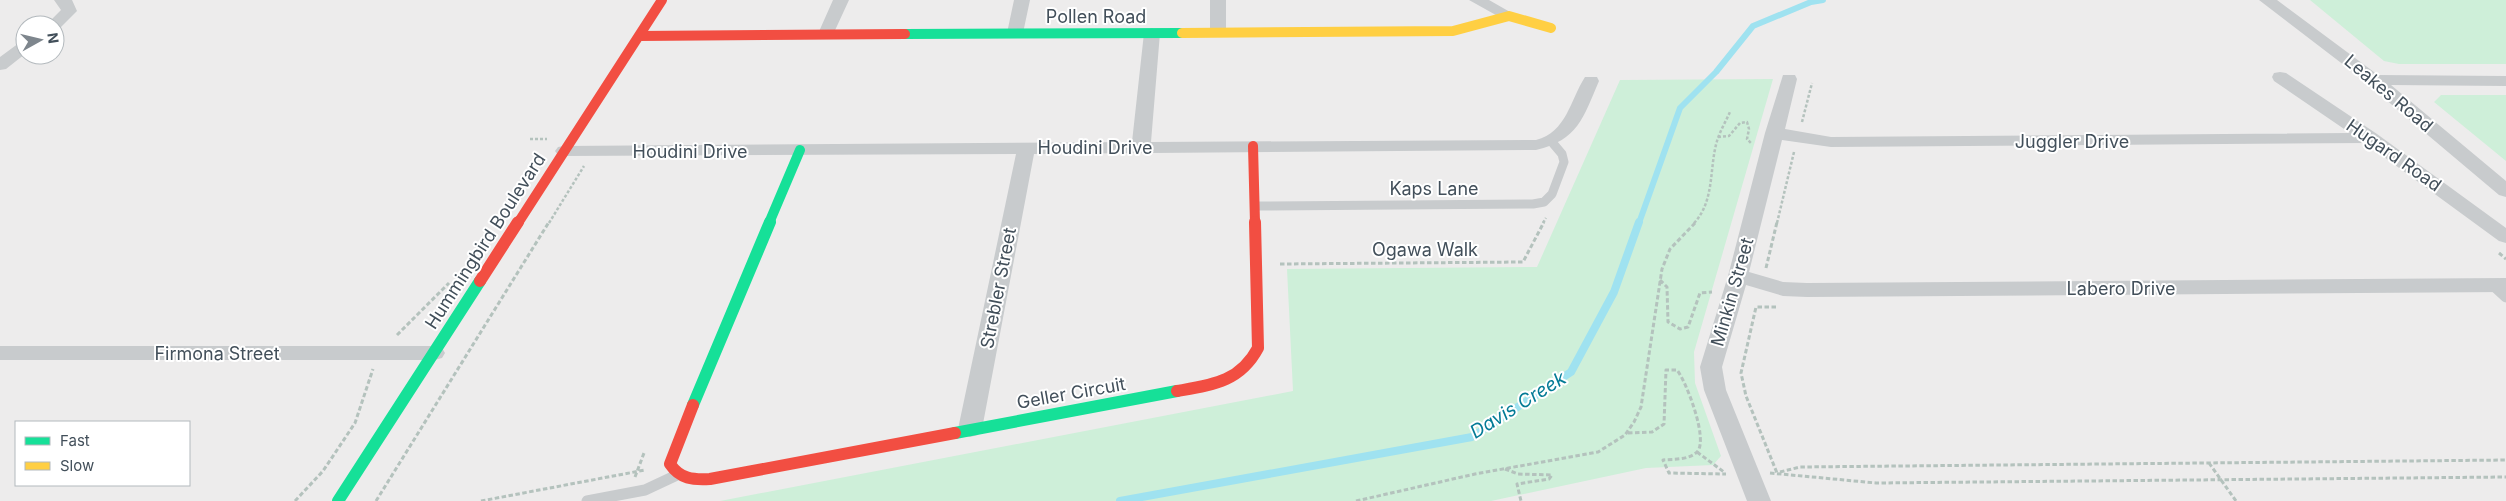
<svg xmlns="http://www.w3.org/2000/svg" width="2506" height="501" font-family="Inter,sans-serif">
<rect width="100%" height="100%" fill="#edecec"/>
<path fill="#ceefd9" d="M2310,0H2506V64H2399L2384,61Z
M1773,79L1694,352L1695,383L1721,456L1713,465L1646,468L1491,501H720L1293,391L1287,269L1537,267L1620,80Z
M2441,95H2506V161L2434,102Z"/>
<g fill="none" stroke-linecap="round" stroke-linejoin="round">
<path stroke="#9fe2f0" stroke-width="6" d="M1639,223L1680,108L1716,72L1753,26L1811,2L1823,0"/>
<path stroke="#9fe2f0" stroke-width="8" d="M1120,501L1472,437L1571,372L1614,292L1639,222"/>
<path stroke="#b4c2bd" stroke-width="2.5" stroke-dasharray="3 2" stroke-linecap="butt" d="M1802,122L1812,83
M1718,137L1729,136L1740,123L1747,122L1749,129L1747,139L1752,144
M530,139H547
M549,223L584,166
M1543,223L1546,218
M1694,223C1715,201 1709,168 1717,141C1720,131 1726,121 1730,112
M1777,223L1794,152"/>
<path stroke="#b4c2bd" stroke-width="3" stroke-dasharray="4.5 2.5" stroke-linecap="butt" d="M2499,253L2506,259
M1280,264L1523,262L1544,222
M1766,268L1777,222
M1660,280L1667,287L1668,322L1680,329L1688,327L1700,293L1712,292
M1776,307H1756L1741,373L1746,396L1777,473
M397,335L449,283
M1628,433L1652,432L1664,424L1666,370H1677C1686,381 1709,440 1697,452C1689,460 1674,459 1663,460L1669,473L1726,474
M1697,452L1724,472
M2209,463L2236,501
M1505,469L1518,474L1552,475L1549,479L1517,484L1521,501
M1780,472L1800,467L2506,460
M1770,473L1876,483L2506,477
M635,477L644,453
M295,501L323,471L355,423L373,369
M376,501L549,222
M481,501L645,470
M1356,501L1475,474L1598,452L1625,435L1634,422L1641,407L1662,269L1670,249L1696,222"/>
<path stroke="#c8cbcd" stroke-width="9" d="M1256,206L1533,204L1544,202L1552,194L1564,162L1562,154L1551,141"/>
<path stroke="#c8cbcd" stroke-width="11" d="M2493,285L2506,297
M587,501L645,490L677,475"/>
<path fill="#c8cbcd" fill-rule="evenodd" d="M54,0H72L77,11L60,28L55,30V25H46L61,10Z
M833,0H849L831,39H819L817,36Z
M1014,0H1030L1023,33L1015,38L1007,33Z
M1210,0H1226V32L1224,35H1212L1210,32Z
M1469,0H1489L1517,16L1515,19H1503Z
M2259,0H2277L2378,75L2506,76V86L2391,85L2506,181V197L2499,195L2353,72Z
M1152,28L1160,33L1151,142L1536,140C1567,132 1570,100 1585,77H1597L1599,81C1583,118 1578,140 1536,150L1034,154L982,429L978,435L970,437L962,435L958,429L1016,154L564,156L558,155L555,151L558,147L564,146L1132,142L1144,33Z
M25,41V54L6,69L0,70V57L19,43Z
M2280,72L2286,73L2377,134L2506,228V243L2499,241L2365,143L1831,147L1782,140L1749,272L1783,282L1807,283L2506,278V292L1807,297L1783,296L1746,285L1722,367L1726,390L1771,501H1747L1704,390L1700,367L1728,276L1765,133L1783,75H1795L1797,79L1785,129L1831,137L2350,133L2274,81L2272,77L2274,73Z
M0,346H434L442,348L445,353L442,358L434,360H0Z"/>
<path stroke="#16e098" stroke-width="10" d="M905,34L1182,33
M769,223L800,150"/>
<path stroke="#16e098" stroke-width="12" d="M693,405L770,222
M955,433L1177,391
M338,501L480,281"/>
<path stroke="#ffcf43" stroke-width="10" d="M1182,33L1453,31L1509,16L1551,28"/>
<path stroke="#f24e42" stroke-width="10" d="M639,36L905,34
M1253,146L1255,223
M518,223L662,0"/>
<path stroke="#f24e42" stroke-width="12" d="M480,281L518,222
M1177,391C1212,385 1240,382 1258,348L1255,222
M693,405L670,464C680,479 693,480 710,479L955,433"/>
</g>
<g text-anchor="middle" dominant-baseline="central" stroke-width="4" stroke-linejoin="round" paint-order="stroke">
<g font-size="18" fill="#424f5a" stroke="#fff">
<text x="1096" y="16">Pollen Road</text>
<text transform="translate(2389 93) rotate(40)">Leakes Road</text>
<text x="2072" y="141">Juggler Drive</text>
<text x="1095" y="147">Houdini Drive</text>
<text x="690" y="151">Houdini Drive</text>
<text transform="translate(2394 155) rotate(35)">Hugard Road</text>
<text x="1434" y="188">Kaps Lane</text>
<text transform="translate(485 241) rotate(-57)">Hummingbird Boulevard</text>
<text x="1425" y="249">Ogawa Walk</text>
<text transform="translate(998 288) rotate(-79)">Strebler Street</text>
<text x="2121" y="288">Labero Drive</text>
<text transform="translate(1732 292) rotate(-74)">Minkin Street</text>
<text x="217" y="353">Firmona Street</text>
<text transform="translate(1071 393) rotate(-10)">Geller Circuit</text>
</g>
<g font-size="19" font-style="italic" fill="#037b96" stroke="#fff">
<text transform="translate(1518 405) rotate(-32)">Davis Creek</text>
</g>
</g>
<rect x="15" y="421" width="175" height="65" fill="#ffffff" stroke="#b3b9bd"/>
<rect x="25" y="437" width="25" height="8" fill="#16e098" stroke="#b3b9bd"/>
<text x="60" y="446" font-size="15" fill="#424f5a">Fast</text>
<rect x="25" y="462" width="25" height="8" fill="#ffcf43" stroke="#b3b9bd"/>
<text x="60" y="471" font-size="15" fill="#424f5a">Slow</text>
<g transform="translate(40 40) rotate(82)"><circle r="24" fill="#ffffff" stroke="#b3b9bd"/>
<path d="M0-4L9 19L0 12L-9 19Z" fill="#7e868d"/>
<text y="-8" font-size="14" font-weight="bold" text-anchor="middle" fill="#424f5a">N</text>
</g>
</svg>
